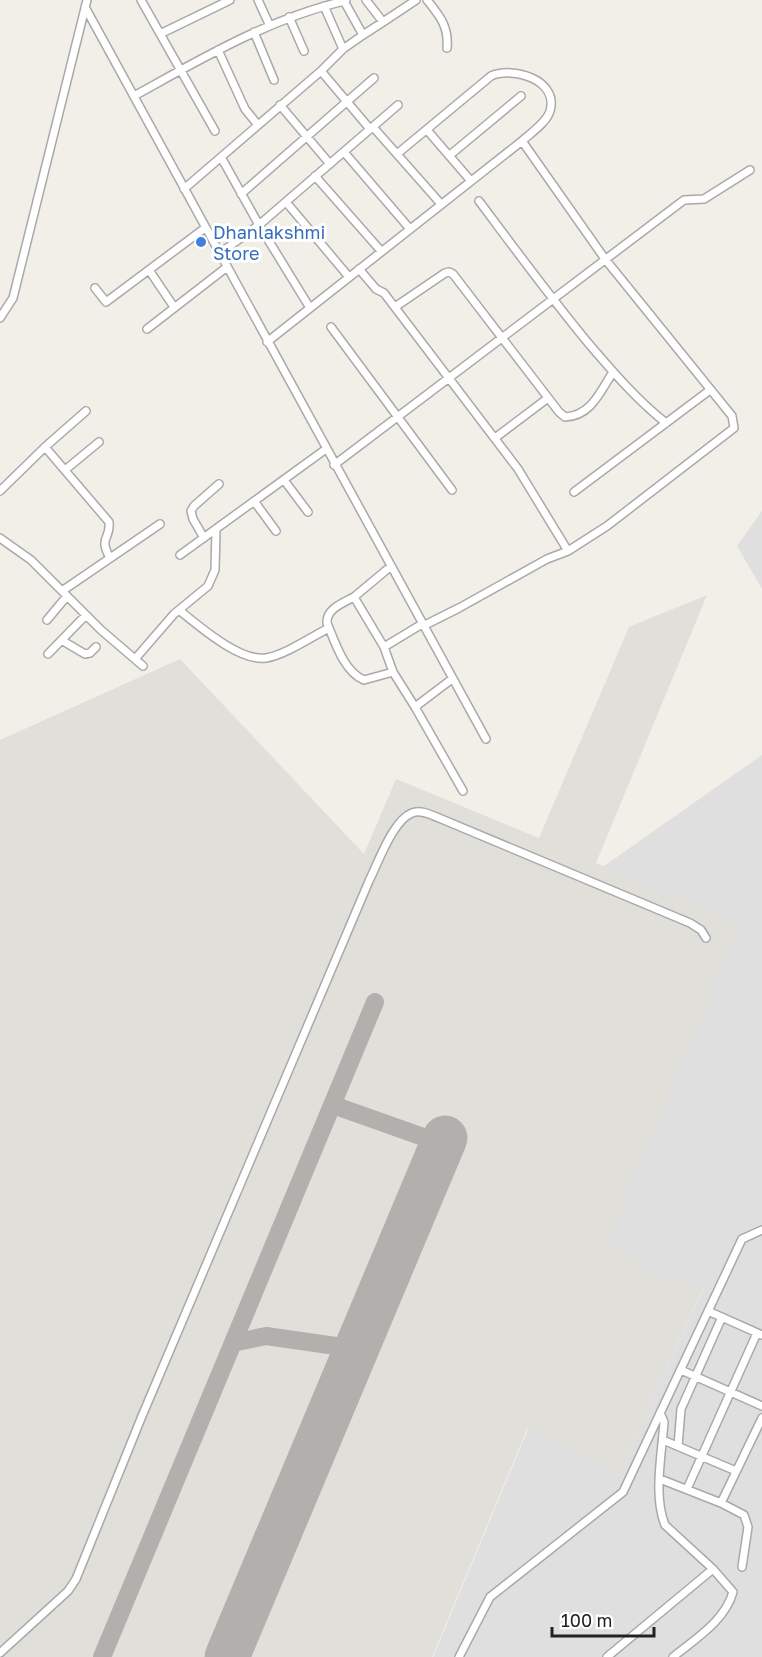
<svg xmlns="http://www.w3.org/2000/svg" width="762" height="1657" font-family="'Golos Text',sans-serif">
<rect width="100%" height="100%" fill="#f2efe9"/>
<path fill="#e0dfdf" d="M762,511V589L737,546Z
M762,755V1657H433L528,1429L621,1475L639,1427L704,1288L658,1277L606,1240L736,935L596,863L604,866Z"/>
<path fill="#e1dfda" d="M707,595L596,863L729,921L736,935L607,1240L658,1277L704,1287L639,1427L621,1475L527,1429L432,1657H0V740L180,659L364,854L396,779L539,838L629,627Z"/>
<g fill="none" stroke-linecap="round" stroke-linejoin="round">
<path stroke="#b1b0ac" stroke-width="18" d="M333,1105L443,1144
M233,1343L266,1336L357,1349
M102,1657L375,1002"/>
<path stroke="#b1b0ac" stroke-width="45" d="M227,1657L445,1138"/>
<g stroke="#a9a9a9" stroke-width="10">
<path id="minor" d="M141,0L215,131
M258,0L269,24
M366,0L383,22L416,0
M427,0C440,16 449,27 447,48
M324,6L343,49
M85,7L486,739
M289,17L304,51
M254,32L274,80
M160,34L230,0
M363,35L383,22
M218,50L245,109L258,125
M321,71L370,129
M134,96C201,59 268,19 344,1
M280,105L330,164
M373,127L441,204
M427,130L471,181
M344,152L410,229
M450,155L521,96
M221,157L259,225L310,308
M315,176L381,251
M184,189L321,71L343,49L363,35L344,1L346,0
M241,194L374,78
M479,201C515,249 550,297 589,344C613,372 637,400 666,423
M286,202L349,277
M220,253L259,225L398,105
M359,269L376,289L384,293L518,469L568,551
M149,270L174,307
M95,288L106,302L205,228
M395,307L445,273L449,272L453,274L559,412L565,417C591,416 600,392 613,372
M0,318L13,298L87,0
M331,327L452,490
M147,329L227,267
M267,342L522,141C531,133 547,122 550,111C559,80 513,66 491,76L397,154
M495,438L548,398
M45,447L86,411
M334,465L684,200L704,199L750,170
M65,470L99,442
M284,480L308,512
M0,491L45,447L109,522C111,540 98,536 110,558
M574,492L710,390
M254,501L276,531
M0,538L31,560L101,630L143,666
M204,538L193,519L191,511L194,506L219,484
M180,555L326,449
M390,567L354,597L384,647L422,624
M62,591L160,524
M354,597C343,603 326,609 327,623C335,642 344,672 364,680L393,672
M179,610C199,626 240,662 266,658C285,655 311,637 329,628
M47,620L67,596
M423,626L459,608L547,559L568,551L607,526L734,428L732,416L605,259L522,141
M63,641L85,654L90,653L96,647
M384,647L393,672L415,707
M48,654L86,615
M135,659L174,614L208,586L215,570L216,529
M452,679L415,707L463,791
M708,1311L762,1335
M681,1370L762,1406
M660,1413L664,1422C662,1453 653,1496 665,1525L713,1569L733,1592C725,1621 695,1639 673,1657
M663,1440L736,1471
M678,1446L681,1409L722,1317
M660,1479L721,1503L744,1515L748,1527L742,1567
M687,1489L757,1333
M721,1503L762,1418
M0,1653L68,1591L76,1579L142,1416L369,881C378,863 393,820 412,813C420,809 431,815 439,818L690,923L701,930L706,938
M459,1657L490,1597L623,1492L742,1239L762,1230
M607,1657L713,1569"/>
</g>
<use href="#minor" stroke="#fff" stroke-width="7"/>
</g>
<circle fill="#3f7fe0" stroke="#fff" stroke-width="2" cx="201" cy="242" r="6"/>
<g text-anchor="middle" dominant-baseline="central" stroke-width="6" stroke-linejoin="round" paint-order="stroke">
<g font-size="18" fill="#366cbe" stroke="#fff" text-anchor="start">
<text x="213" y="232">Dhanlakshmi<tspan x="213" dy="21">Store</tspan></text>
</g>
</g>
<path d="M552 1627v9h102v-9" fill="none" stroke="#222222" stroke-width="3"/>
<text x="561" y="1627" font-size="18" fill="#222222" stroke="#ffffff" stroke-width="4.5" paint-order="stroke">100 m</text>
</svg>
